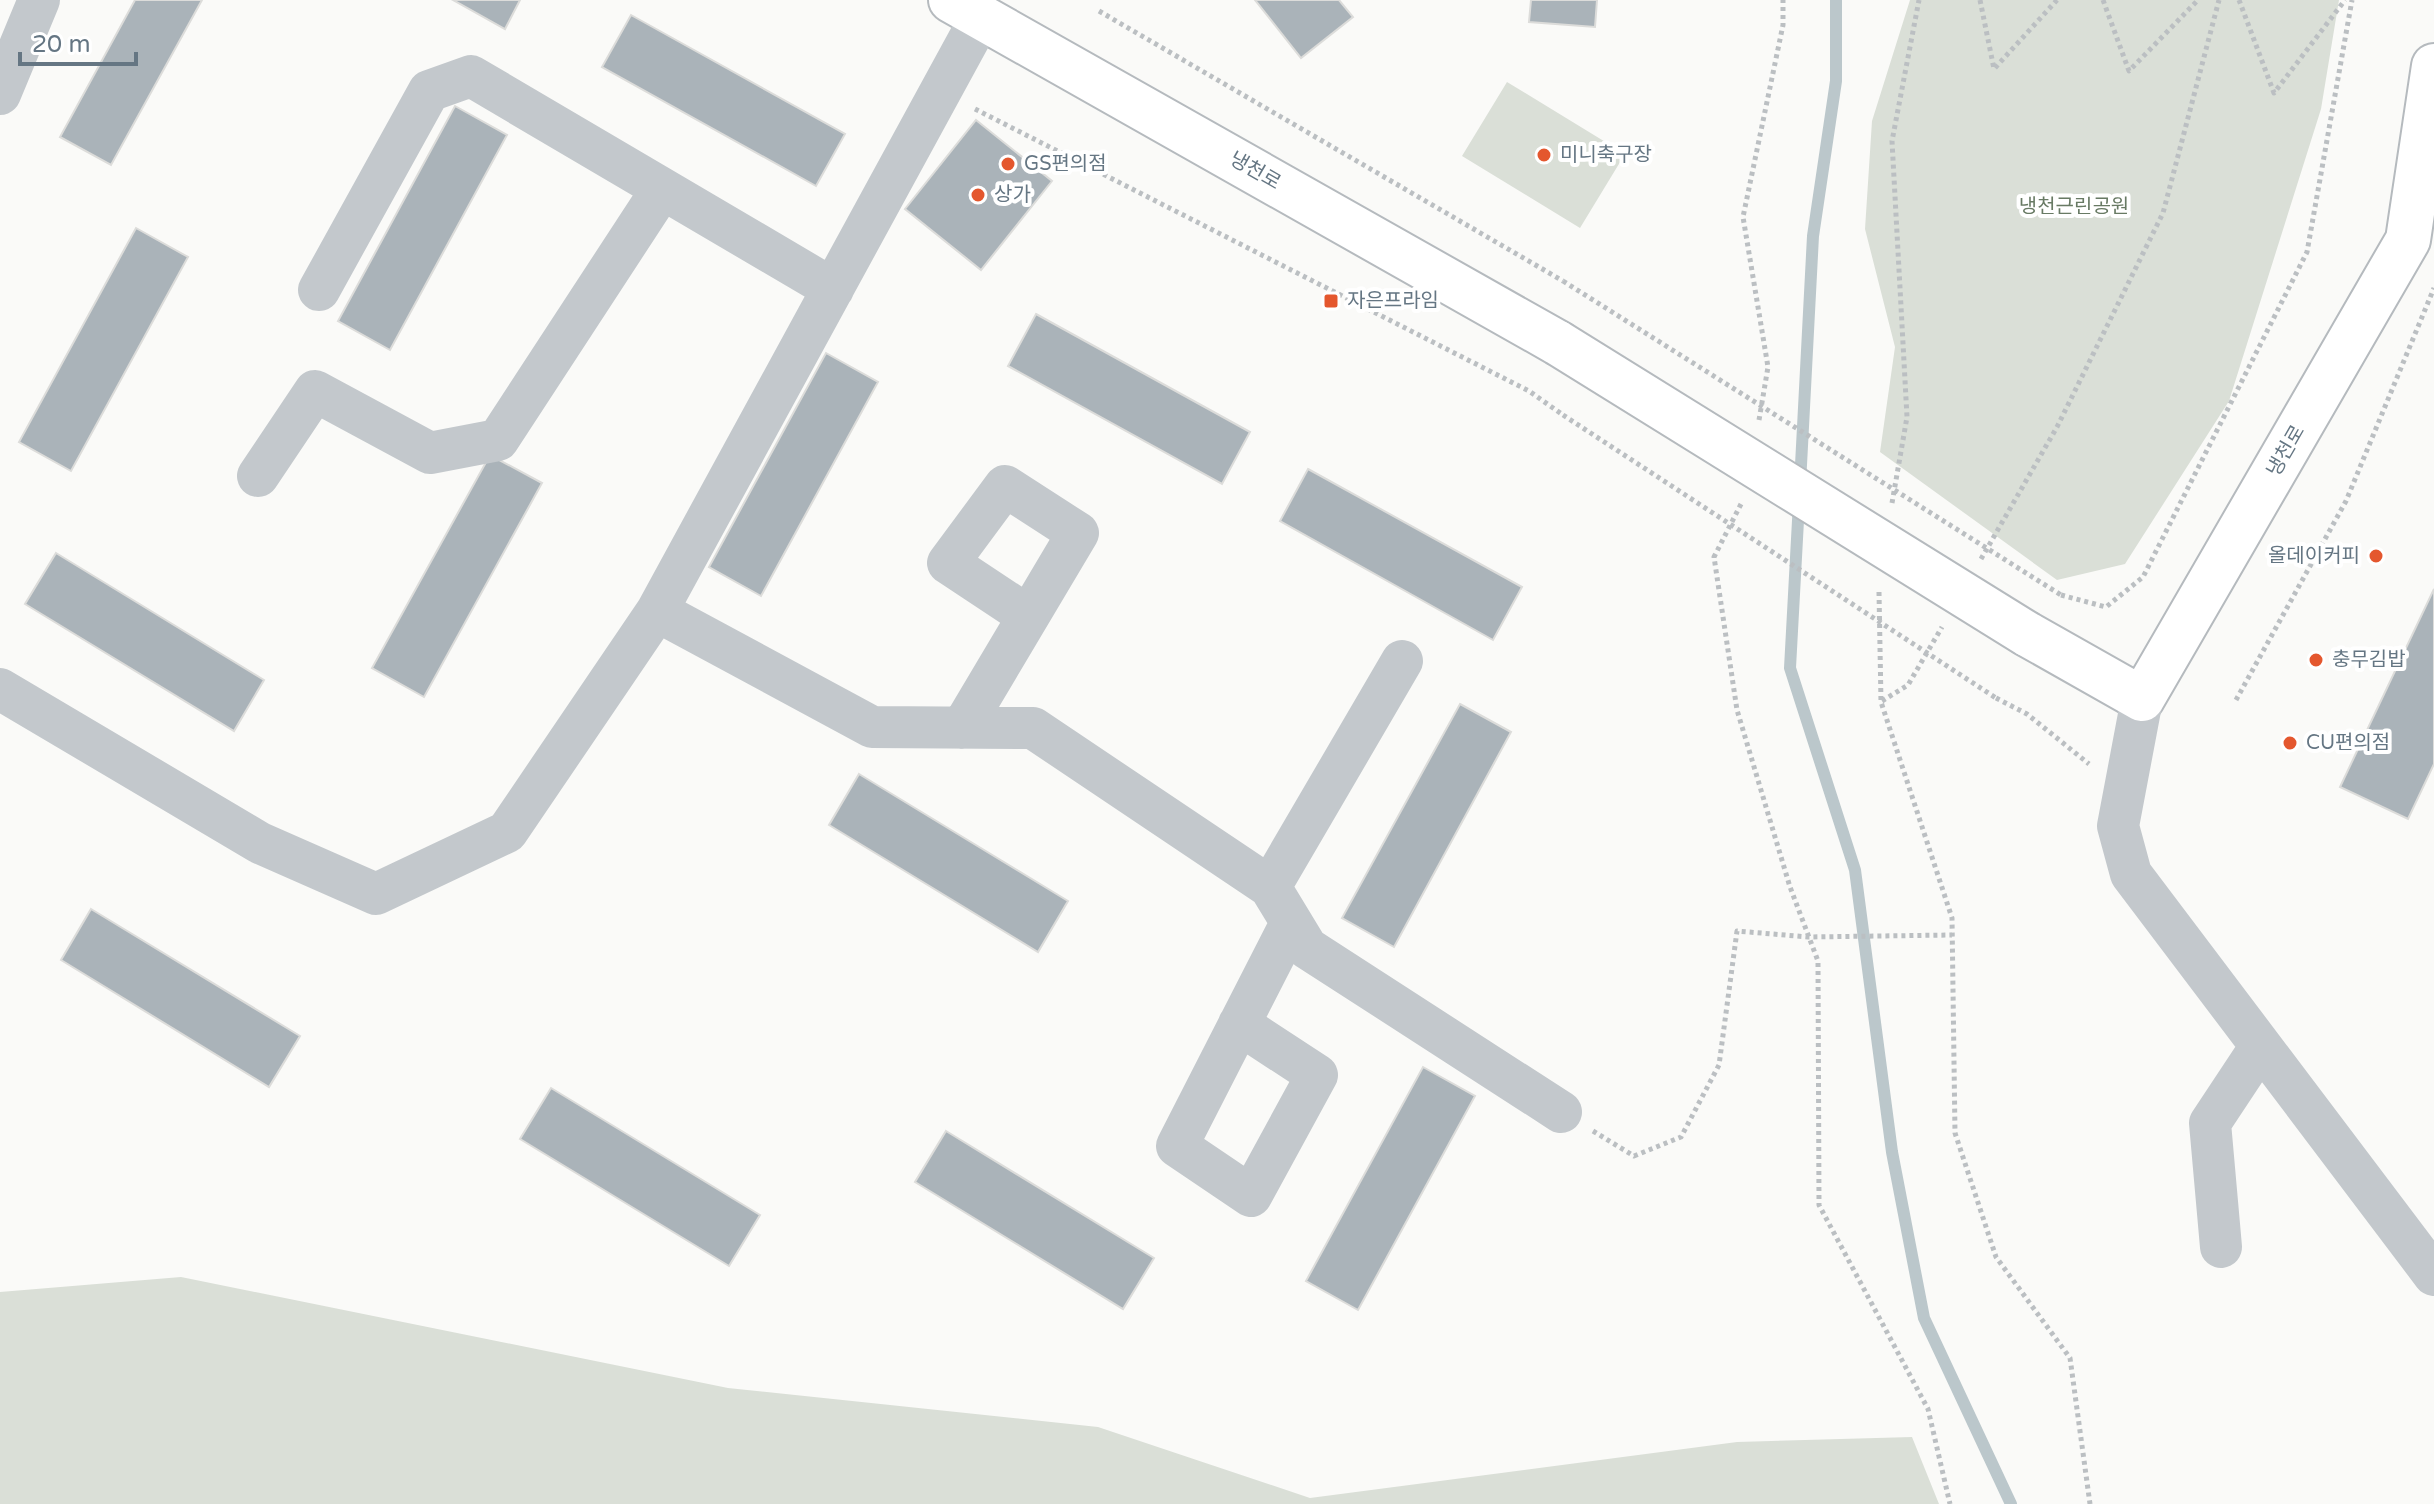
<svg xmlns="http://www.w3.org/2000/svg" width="2434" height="1504" font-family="'Varela Round','Noto Sans KR',sans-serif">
<rect width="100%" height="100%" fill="#fafaf8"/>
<path fill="#dadfd7" d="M1910,0H2339L2321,109L2229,401L2125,564L2057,580L1880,452L1895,347L1865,229L1872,121Z
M1507,82L1625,154L1580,228L1462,156Z
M181,1277L728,1388L1098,1427L1310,1498L1737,1442L1912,1437L1939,1504H0V1292Z"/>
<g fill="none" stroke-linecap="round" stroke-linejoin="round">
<path stroke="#bbc7cb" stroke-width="12" d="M1800,484L1813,236L1836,81V0
M1799,502L1790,668L1855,870L1892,1152L1924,1318L2011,1504"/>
</g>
<path fill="#aab3b9" stroke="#dcdcda" stroke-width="2" d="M135,0H202L111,165L60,137Z
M453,0H520L505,29Z
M1255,0H1339L1353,17L1301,58Z
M1531,0H1597L1595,27L1529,22Z
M631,15L845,134L816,186L602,67Z
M455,106L507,135L390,350L338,321Z
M976,120L1052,181L981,270L905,209Z
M136,228L188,257L71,471L19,442Z
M1036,314L1250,432L1222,484L1008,366Z
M826,353L878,382L761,596L709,567Z
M490,455L542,483L424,697L372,668Z
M1308,469L1522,587L1493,640L1280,521Z
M56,553L264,680L234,731L25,604Z
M2434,589V764L2408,819L2340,787Z
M1460,704L1511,732L1394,947L1342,918Z
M859,774L1068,901L1038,952L829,825Z
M91,909L300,1036L269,1087L61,960Z
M1423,1067L1475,1096L1358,1310L1306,1281Z
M551,1088L760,1215L729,1266L520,1139Z
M946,1131L1154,1258L1123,1309L915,1182Z"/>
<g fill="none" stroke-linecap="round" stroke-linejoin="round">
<g stroke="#b5babe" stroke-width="48">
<path id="major" d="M951,0L1558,343
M2027,634L2142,699L2408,240L2434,66"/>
</g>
<path stroke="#bbbfc2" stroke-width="5" stroke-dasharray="4 4" stroke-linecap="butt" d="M1980,0L1994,69L2057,0
M2103,0L2129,71L2198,0
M2239,0L2274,93L2345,0
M1099,11L1563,281
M975,109L1529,391L1563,415
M1759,420L1768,367L1743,217L1783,25V0
M1892,503L1907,417L1892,141L1919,0
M1741,504L1714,557L1737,710L1790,887L1818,961L1819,1205L1928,1409L1950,1504
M1981,559L2057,427L2163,213L2219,0
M1879,592L1881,702L1952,918L1955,1133L1996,1257L2070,1358L2090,1504
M2061,595L2106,607L2143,577L2307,252L2352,0
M1996,698L2027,714L2089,764
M2236,700L2346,501L2434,288
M1882,701L1908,685L1942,627
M1593,1131L1634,1156L1681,1137L1719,1065L1737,931L1808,937L1952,935"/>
<path stroke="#c3c8cc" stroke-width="42" d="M981,17L657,611L872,727L1033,728L1270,887L1307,948L1561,1112
M0,94L39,0
M319,290L429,91L471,76L833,289
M258,476L315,391L430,453L498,440L662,189
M0,689L260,843L376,894L507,832L657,611
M2142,699L2118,826L2131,874L2434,1275
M962,728L1078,533L1005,486L948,563L1028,616
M1270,887L1402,661
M1239,1024L1317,1075L1251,1196L1177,1146L1291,923
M2221,1247L2210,1123L2261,1046"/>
<use href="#major" stroke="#fff" stroke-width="44"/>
<g stroke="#b5babe" stroke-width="48" stroke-linecap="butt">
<path id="major-bridge" d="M1558,343L2027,634"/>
</g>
<path stroke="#bbbfc2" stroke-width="5" stroke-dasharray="4 4" stroke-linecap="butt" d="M1563,281L2061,595
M1563,415L1996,698"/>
<use href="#major-bridge" stroke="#fff" stroke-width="44"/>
</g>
<g fill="#e4572e" stroke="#fff" stroke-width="3">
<circle cx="1544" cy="155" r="8"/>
<circle cx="1008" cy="164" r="8"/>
<circle cx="978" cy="195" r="8"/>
<rect x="1323" y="293" width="16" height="16" rx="4"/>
<circle cx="2376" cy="556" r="8"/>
<circle cx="2316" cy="660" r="8"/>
<circle cx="2290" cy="743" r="8"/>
</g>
<g text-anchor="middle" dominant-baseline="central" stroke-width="8" stroke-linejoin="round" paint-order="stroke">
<g font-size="20" fill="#657683" stroke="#fff" text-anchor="start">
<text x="1560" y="155">미니축구장</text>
<text x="1024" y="164">GS편의점</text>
<text x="994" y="195">상가</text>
<text x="1347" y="301">자은프라임</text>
<text x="2360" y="556" text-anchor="end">올데이커피</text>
<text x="2332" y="660">충무김밥</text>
<text x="2306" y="743">CU편의점</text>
</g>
<g font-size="20" fill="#657683" stroke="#fff">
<text transform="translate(1255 171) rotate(30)">냉천로</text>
<text transform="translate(2286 451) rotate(-60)">냉천로</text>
</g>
<g font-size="20" fill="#687a64" stroke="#fff">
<text x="2074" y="207">냉천근린공원</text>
</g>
</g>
<path d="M20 52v12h116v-12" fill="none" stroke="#657683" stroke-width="4"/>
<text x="32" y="52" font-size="24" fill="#657683" stroke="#ffffff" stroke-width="6" paint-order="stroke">20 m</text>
</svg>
